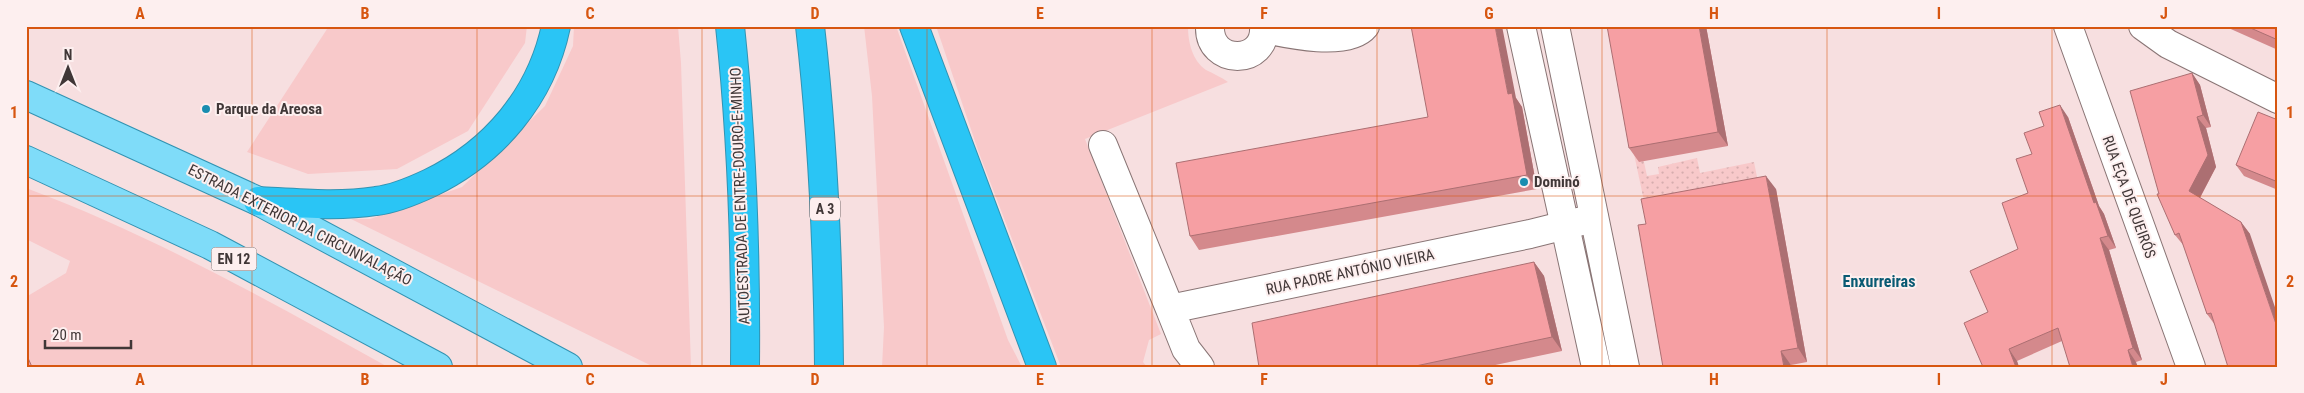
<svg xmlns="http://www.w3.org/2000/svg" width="2304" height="393" font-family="'Roboto Condensed',sans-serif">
<defs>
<pattern id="garden-dots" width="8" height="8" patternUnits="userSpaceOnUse" patternTransform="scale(1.25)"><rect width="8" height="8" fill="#f8c9ca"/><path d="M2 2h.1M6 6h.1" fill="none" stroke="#d6adae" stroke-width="1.8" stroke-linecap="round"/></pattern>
</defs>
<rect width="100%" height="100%" fill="#f7dfe0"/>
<path fill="#f8c9ca" d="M329,26H527L525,43L468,131L397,169L308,174L247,152Z
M574,26H678L681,63L691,367H654L351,219H370L462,187L545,106L573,46Z
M864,26H896L1008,340L1022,367H882L884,327L872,96Z
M936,26H1188C1188,42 1192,60 1206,70C1214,74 1221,77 1228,82L1085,139L1161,334L1149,340L1143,362L1147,367H1061L979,153Z
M26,188C150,234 273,303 388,367H26V297L66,273L70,261L26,239Z"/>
<path fill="url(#garden-dots)" d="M1642,153L1647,176L1659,174L1658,167L1697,158L1700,173L1754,162L1759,187L1647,215L1634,154Z"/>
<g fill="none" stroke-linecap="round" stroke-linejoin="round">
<g stroke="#897575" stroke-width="30">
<path id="minor" d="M1210,26C1208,66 1267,66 1264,26
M2068,26L2191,367
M2143,26L2168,44L2278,99
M1265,29C1288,34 1348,47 1365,26
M1103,145L1170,309
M1200,367L1186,349L1170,309L1530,234L1594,218"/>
</g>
<g stroke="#897575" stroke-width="30">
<path id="secondary" d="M1521,26L1596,367
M1555,26L1625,367"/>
</g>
<g stroke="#3293b2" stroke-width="30">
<path id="primary" d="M26,95L258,201L568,367
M26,160L210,245L438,367"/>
</g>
<g stroke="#3293b2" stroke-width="30">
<path id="motorway" d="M730,26C742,139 746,253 745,367
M810,26C823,139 828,253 829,367
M914,26L1042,367
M258,201C297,203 338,207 376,201C394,199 413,191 430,183C494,152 541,97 556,26"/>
</g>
<use href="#minor" stroke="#fff" stroke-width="28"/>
<use href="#secondary" stroke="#fff" stroke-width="28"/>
<use href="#primary" stroke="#7fdcf9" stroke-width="28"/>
<use href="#motorway" stroke="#2ac5f5" stroke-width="28"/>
</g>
<path fill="#d4898c" d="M1706,26L1728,146L1639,162L1629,148Z
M2224,26H2278V50Z
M2192,73L2200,85L2211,127L2206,128L2216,167L2200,198L2241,222L2250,234L2215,325L2207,314L2184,246L2175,235L2159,194Z
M1516,98L1522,107L1537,189L1199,250L1190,236L1428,117Z
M2068,117L2099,206L2104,214L2116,248L2109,250L2142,360L2136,362L2062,341L2017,361L2019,367H1983L1988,312L2018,249L2028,193L2032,154Z
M2278,120V190L2244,176L2236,165Z
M1776,189L1807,362L1791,365L1646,224Z
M1534,262L1544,276L1562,351L1486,367H1259Z"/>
<path fill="#ac6f72" d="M1495,26H1502L1516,98L1522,107L1537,189L1527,175L1508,94Z
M1699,26H1706L1728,146L1718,132Z
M2192,73L2200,85L2211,127L2203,115Z
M2060,105L2068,117L2099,206L2104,214L2116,248L2108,236L2094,203Z
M2197,117L2206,128L2216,167L2197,203L2189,191Z
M1766,176L1776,189L1807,362L1798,348Z
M2241,222L2250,234L2278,316V326L2276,324Z
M2100,238L2109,250L2142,360L2133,348Z
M1534,262L1544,276L1562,351L1552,337Z
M2009,349L2017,361L2019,367H2016Z
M2128,350L2136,362L2138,367H2133Z
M1781,351L1791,365V367H1784Z"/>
<path fill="#f69fa3" stroke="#ac6f72" d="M1411,26H1495L1508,94L1512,93L1527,175L1190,236L1176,163L1428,117Z
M1607,26H1699L1718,132L1629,148Z
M2246,26H2278V40Z
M2192,73L2203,115L2197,117L2208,155L2189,191L2241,222L2276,324L2278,322V367H2228L2211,313L2207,314L2179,233L2175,235L2157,194H2159L2130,91Z
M2060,105L2094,203L2096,202L2108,236L2100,238L2133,348L2128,350L2133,367H2070L2058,328L2009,349L2016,367H1983L1964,323L1988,312L1970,271L2018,249L2002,203L2028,193L2016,159L2032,154L2024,133L2044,126L2039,112Z
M2258,112L2278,120V182L2236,165Z
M1766,176L1798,348L1781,351L1784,367H1663L1638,225L1646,224L1641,199Z
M1534,262L1552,337L1411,367H1259L1252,323Z
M28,358L32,367H26V359Z"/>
<path fill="none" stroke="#d75610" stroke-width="1" stroke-opacity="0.55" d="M252,26V367M477,26V367M702,26V367M927,26V367M1152,26V367M1377,26V367M1602,26V367M1827,26V367M2052,26V367M26,196H2278"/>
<g fill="#198db0" stroke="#fdefef" stroke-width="2">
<circle cx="206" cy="109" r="5"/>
<circle cx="1524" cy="182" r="5"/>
</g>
<g text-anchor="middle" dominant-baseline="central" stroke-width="4" stroke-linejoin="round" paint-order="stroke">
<g fill="#fdefef" stroke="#796e6e" stroke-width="1">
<rect x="810" y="197.5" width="30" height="23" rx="4"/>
<rect x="211.5" y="247.5" width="45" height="23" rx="4"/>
</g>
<g font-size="14" font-weight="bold" fill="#403737">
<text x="825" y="209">A 3</text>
<text x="234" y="259">EN 12</text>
</g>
<g font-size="15" font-weight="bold" fill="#403737" stroke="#fdefef" text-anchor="start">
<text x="216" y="109">Parque da Areosa</text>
<text x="1534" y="182">Dominó</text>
</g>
<g font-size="15" fill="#403737" stroke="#fdefef">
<text transform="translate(740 196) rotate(-92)">AUTOESTRADA DE ENTRE-DOURO-E-MINHO</text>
<text transform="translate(2129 197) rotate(70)">RUA EÇA DE QUEIRÓS</text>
<text transform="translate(300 225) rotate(27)">ESTRADA EXTERIOR DA CIRCUNVALAÇÃO</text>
<text transform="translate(1350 272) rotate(-12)">RUA PADRE ANTÓNIO VIEIRA</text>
</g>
<g font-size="16" font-weight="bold" fill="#095a73" stroke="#fdefef">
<text x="1879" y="281">Enxurreiras</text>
</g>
</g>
<rect width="2304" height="393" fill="none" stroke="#fdefef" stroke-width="55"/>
<g transform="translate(68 68)" stroke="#fdefef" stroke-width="4" paint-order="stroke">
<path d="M0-4L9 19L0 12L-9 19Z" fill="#403737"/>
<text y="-8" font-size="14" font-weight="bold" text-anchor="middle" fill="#403737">N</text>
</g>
<path d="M45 340v8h86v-8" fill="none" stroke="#403737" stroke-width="2.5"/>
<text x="52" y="340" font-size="15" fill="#403737" stroke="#fdefef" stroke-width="4" paint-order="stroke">20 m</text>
<rect x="28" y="28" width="2248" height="338" fill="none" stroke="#d75610" stroke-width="2"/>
<g font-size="16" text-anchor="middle" font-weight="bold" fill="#d75610">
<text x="140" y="19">A</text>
<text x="365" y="19">B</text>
<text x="590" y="19">C</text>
<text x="815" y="19">D</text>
<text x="1040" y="19">E</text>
<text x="1264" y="19">F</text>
<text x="1489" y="19">G</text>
<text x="1714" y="19">H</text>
<text x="1939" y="19">I</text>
<text x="2164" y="19">J</text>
<text x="14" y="118">1</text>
<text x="2290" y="118">1</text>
<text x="14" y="287">2</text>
<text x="2290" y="287">2</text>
<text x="140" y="385">A</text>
<text x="365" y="385">B</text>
<text x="590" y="385">C</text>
<text x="815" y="385">D</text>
<text x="1040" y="385">E</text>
<text x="1264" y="385">F</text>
<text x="1489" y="385">G</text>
<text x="1714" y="385">H</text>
<text x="1939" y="385">I</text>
<text x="2164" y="385">J</text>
</g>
</svg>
